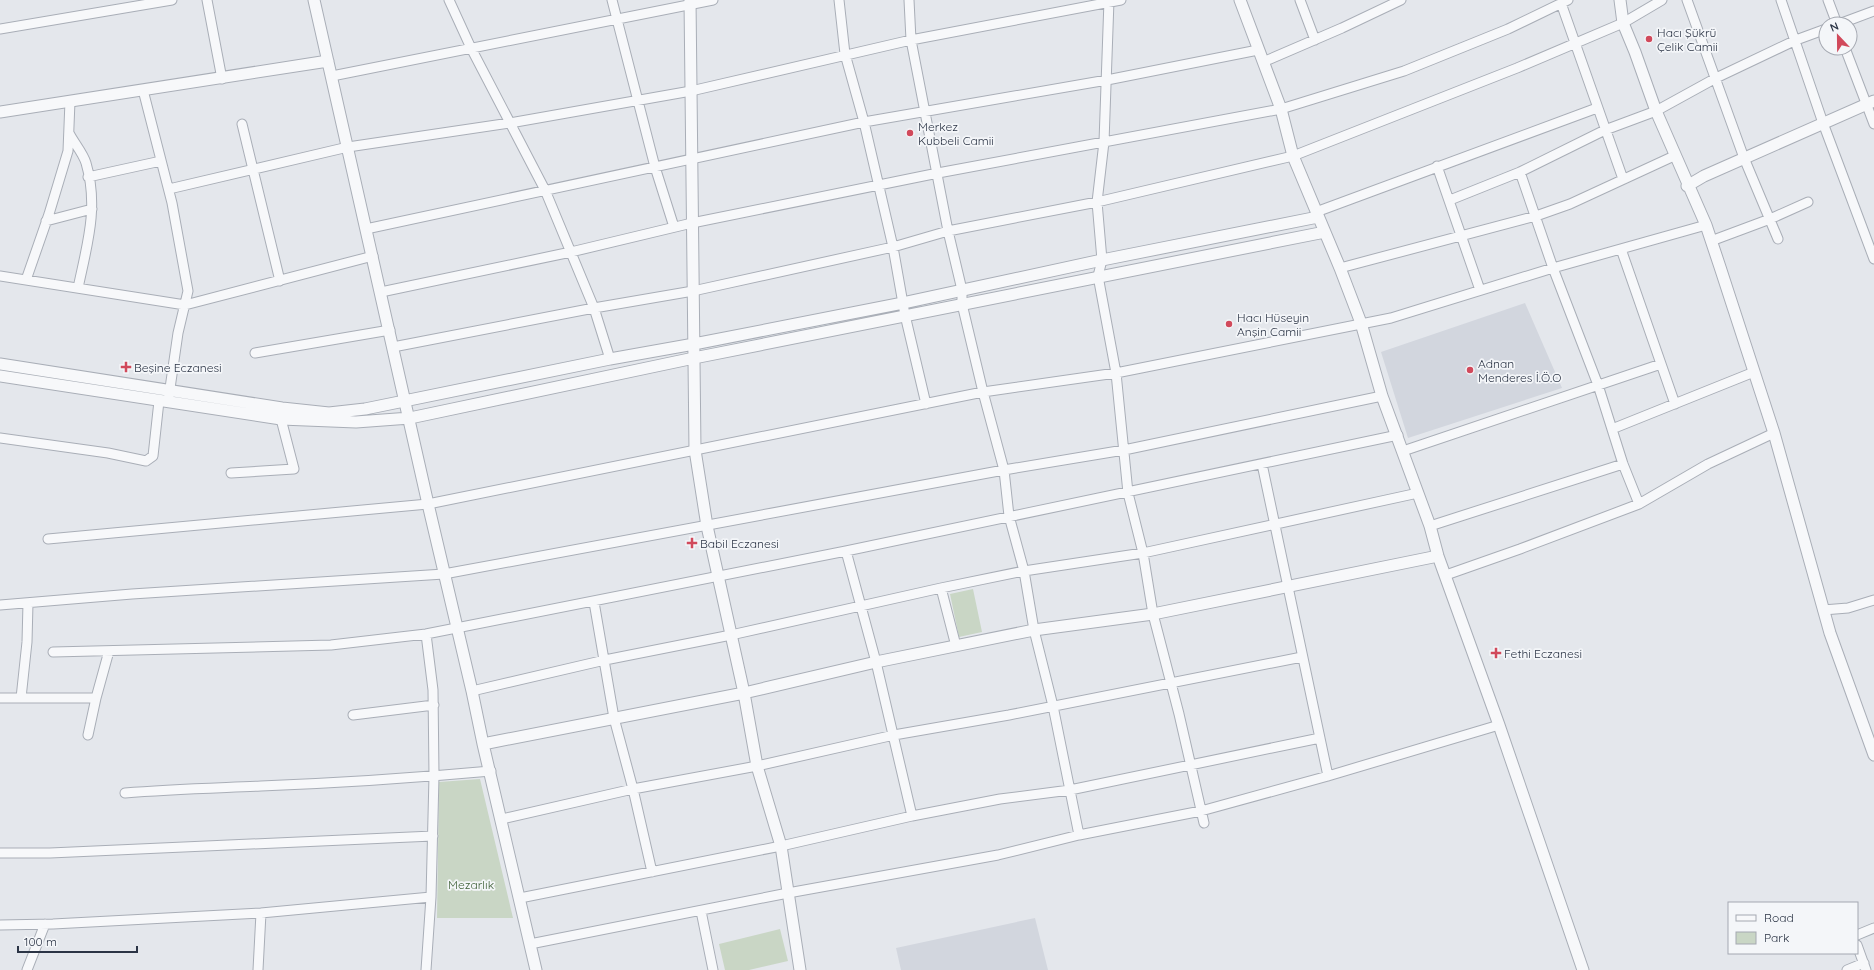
<svg xmlns="http://www.w3.org/2000/svg" width="1874" height="970" font-family="Quicksand,sans-serif">
<rect width="100%" height="100%" fill="#e4e7ec"/>
<path fill="#d2d6de" d="M1525,303L1562,388L1408,438L1381,352Z
M1035,918L1048,970H901L896,948Z"/>
<path fill="#c9d6c5" d="M973,589L982,632L959,637L950,594Z
M480,779L513,918H437L439,782Z
M780,929L788,961L749,970H725L719,944Z"/>
<g fill="none" stroke-linecap="round" stroke-linejoin="round">
<g stroke="#a9aeb7" stroke-width="11">
<path id="minor" d="M207,0L222,79
M449,0L471,48L545,190L594,308L610,359
M612,0L655,167L674,227
M839,0L845,54L864,122L893,247L905,315L926,404
M909,0L911,40L948,231L962,290V304L983,392L1004,470L1009,516L1024,571L1034,630L1053,706L1079,835
M1109,0L1104,142L1097,202L1102,260L1098,276L1116,373L1128,493L1143,553L1153,614L1179,714L1204,823
M1300,0L1315,40
M1687,0L1744,158L1778,239
M1781,0L1823,123L1874,259
M1828,0L1837,24
M1561,3L1623,179
M1839,24L1874,11
M0,29L172,0
M1845,48L1874,124
M1263,62L1342,28L1401,0
M332,76L713,0
M143,90L172,203L188,291L178,333L168,402
M242,124L280,281
M69,133C74,143 83,153 86,163C99,207 87,245 78,288
M1437,166L1480,290
M1520,172L1553,268L1598,385L1623,464L1639,504
M88,177L161,161
M169,189L348,147L510,123L691,91L911,40L1121,0
M1450,200L1520,172L1605,130L1656,111L1716,78L1796,40L1826,29
M1316,212L1597,108
M46,221L92,209
M366,229L864,122L1107,80L1258,50
M1711,241L1770,219L1808,202
M1621,249L1675,404
M1340,268L1536,216L1570,204L1674,156
M0,276L185,305L373,256
M26,280L49,214L68,151L70,101
M381,292L571,252L692,223L938,173L1281,109L1404,71L1508,29L1568,0
M393,347L594,308L693,291L893,247L948,231L1097,202L1293,156L1517,68L1623,23L1662,0
M255,353L390,330
M1612,429L1754,372
M0,438L108,453L146,461L153,456L159,401
M1403,451L1661,364
M1262,464L1328,776
M231,473L294,469L281,419
M1430,526L1623,464
M48,539L428,504L983,392L1116,373L1391,318L1553,268L1706,225
M846,551L876,662L912,816
M1446,575L1520,549L1639,504L1708,464L1774,433
M941,588L956,646
M594,602L614,718L633,789L652,872
M0,605L132,594L444,574L1004,470L1124,450L1382,396
M1823,610L1848,608L1874,600
M426,634L433,690L434,776L431,897L426,970
M53,652L331,645L426,634L846,551L1398,435
M472,691L605,660L731,635L941,588L1024,571L1143,553L1418,493
M0,698H96
M21,698L27,642L28,603
M353,715L434,705
M88,735L96,698L109,651
M125,793C170,789 216,788 261,786C338,783 414,778 491,771
M502,819L633,789L757,766L894,735L1009,715L1302,657
M0,853H50L433,836
M520,898L781,846L912,816L1000,799L1070,790L1320,738
M701,911L713,970
M0,925L53,924L261,913L431,897
M1857,935L1874,928
M530,944L788,893L998,855L1079,835L1201,811L1328,776L1499,725
M1857,945L1866,970
M27,970L45,924
M258,970L261,913
M1847,970L1864,963"/>
</g>
<g stroke="#a9aeb7" stroke-width="13">
<path id="tertiary" d="M314,0L428,504L472,691L483,744L536,970
M690,0L695,450L707,526L744,693L757,766L781,846L800,970
M1240,0L1281,109L1293,156L1340,268L1361,323L1382,396L1430,526L1438,556L1499,725L1583,970
M1620,0L1623,23L1635,52L1656,111L1706,225L1720,267L1774,433L1830,633L1874,755
M0,112L328,61
M1687,186L1704,176L1874,101
M0,364L282,408L329,413L365,409L610,359L694,344L903,303L1102,260L1318,217
M0,376L281,419L356,422L410,418L694,358L1325,232
M483,744L744,693L876,662L1034,630L1153,614L1438,556"/>
</g>
<use href="#minor" stroke="#f7f8fa" stroke-width="9"/>
<use href="#tertiary" stroke="#f7f8fa" stroke-width="11"/>
</g>
<g fill="#d1495b" stroke="#f4f6f9" stroke-width="1.5">
<circle cx="1649" cy="39" r="4"/>
<circle cx="910" cy="133" r="4"/>
<circle cx="1229" cy="324" r="4"/>
<path d="M124 361h4v4h4v4h-4v4h-4v-4h-4v-4h4z"/>
<circle cx="1470" cy="370" r="4"/>
<path d="M690 537h4v4h4v4h-4v4h-4v-4h-4v-4h4z"/>
<path d="M1494 647h4v4h4v4h-4v4h-4v-4h-4v-4h4z"/>
</g>
<g text-anchor="middle" dominant-baseline="central" stroke-width="3.5" stroke-linejoin="round" paint-order="stroke">
<g font-size="12" fill="#2b3445" stroke="#f4f6f9" text-anchor="start">
<text x="1657" y="32">Hacı Şükrü<tspan x="1657" dy="14">Çelik Camii</tspan></text>
<text x="918" y="126">Merkez<tspan x="918" dy="14">Kubbeli Camii</tspan></text>
<text x="1237" y="317">Hacı Hüseyin<tspan x="1237" dy="14">Anşin Camii</tspan></text>
<text x="1478" y="363">Adnan<tspan x="1478" dy="14">Menderes İ.Ö.O</tspan></text>
<text x="134" y="367">Beşine Eczanesi</text>
<text x="700" y="543">Babil Eczanesi</text>
<text x="1504" y="653">Fethi Eczanesi</text>
</g>
<g font-size="12" fill="#3f6138" stroke="#f4f6f9">
<text x="471" y="884">Mezarlık</text>
</g>
</g>
<rect x="1728" y="902" width="130" height="52" fill="#f4f6f9" stroke="#a4a8b1"/>
<rect x="1736" y="915" width="20" height="6" fill="#f7f8fa" stroke="#a4a8b1"/>
<text x="1764" y="922" font-size="12" fill="#2b3445">Road</text>
<rect x="1736" y="932" width="20" height="12" fill="#c9d6c5" stroke="#a4a8b1"/>
<text x="1764" y="942" font-size="12" fill="#2b3445">Park</text>
<g transform="translate(1838 36) rotate(338)"><circle r="19" fill="#f4f6f9" stroke="#a4a8b1"/>
<path d="M0-3L7 15L0 10L-7 15Z" fill="#d1495b"/>
<text y="-6" font-size="11" font-weight="bold" text-anchor="middle" fill="#2b3445">N</text>
</g>
<path d="M18 946v6h119v-6" fill="none" stroke="#2b3445" stroke-width="2"/>
<text x="24" y="946" font-size="12" fill="#2b3445" stroke="#f4f6f9" stroke-width="3" paint-order="stroke">100 m</text>
</svg>
